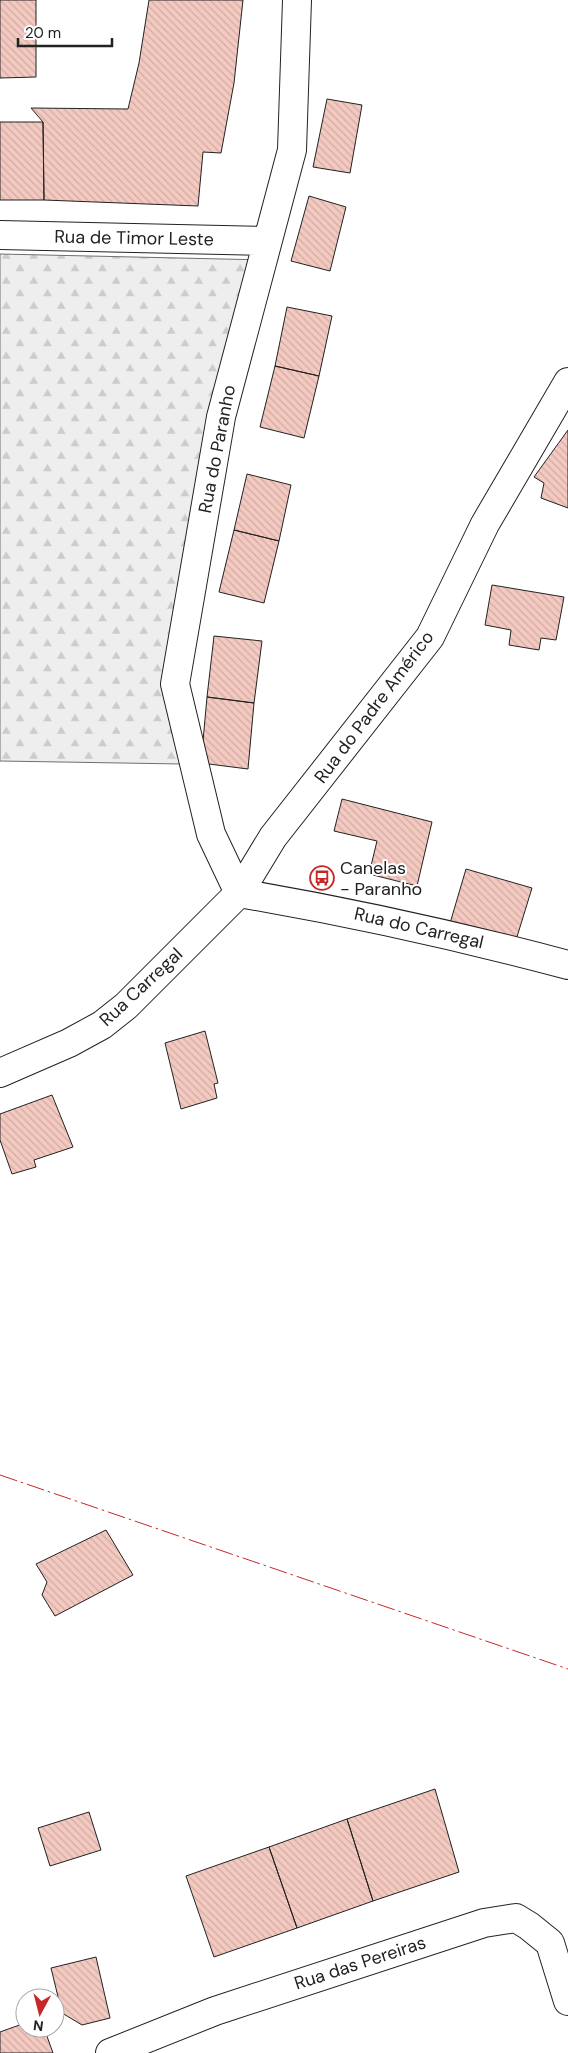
<svg xmlns="http://www.w3.org/2000/svg" width="568" height="2053" font-family="'DM Sans',sans-serif">
<defs>
<pattern id="forest-firs" width="22" height="20" patternUnits="userSpaceOnUse" patternTransform="scale(1.25)"><rect width="22" height="20" fill="#eee"/><path d="M5 1l3.5 6h-7zM16 11l3.5 6h-7z" fill="#ccc"/></pattern>
<pattern id="building-back-hatch" width="6" height="6" patternUnits="userSpaceOnUse" patternTransform="scale(1.25)"><rect width="6" height="6" fill="#f3c9c0"/><path d="M-1 5l2 2M0 0l6 6M5-1l2 2" fill="none" stroke="#d0aca5"/></pattern>
</defs>
<rect width="100%" height="100%" fill="#fff"/>
<path fill="url(#forest-firs)" stroke="#6f6f6f" d="M0,254L267,260L189,601L182,764L0,761Z"/>
<path fill="url(#building-back-hatch)" stroke="#222" d="M0,0H36V77L0,78Z
M149,0H243L234,83L221,153L203,152L198,206L44,200L43,122L31,108L128,109L139,63Z
M327,99L362,105L350,173L313,167Z
M0,122H43L44,200H0Z
M309,196L346,207L330,271L291,261Z
M287,307L332,316L319,376L275,366Z
M275,366L319,376L304,438L260,427Z
M568,430V508L541,498L544,483L534,477Z
M247,474L291,485L279,541L234,530Z
M234,530L279,541L264,603L219,592Z
M492,585L564,597L556,640L541,638L539,650L509,645L511,630L485,625Z
M214,636L262,641L254,703L207,697Z
M207,697L254,703L248,769L201,763Z
M342,799L432,822L417,886L369,874L377,841L334,831Z
M466,869L532,888L516,940L448,930Z
M205,1031L218,1083L214,1084L217,1098L181,1109L165,1043Z
M52,1095L73,1147L34,1160L36,1167L12,1174L0,1140V1114Z
M106,1530L133,1575L55,1616L42,1595L47,1582L36,1564Z
M435,1789L459,1872L373,1901L347,1819Z
M89,1812L101,1850L50,1866L38,1828Z
M347,1819L373,1901L297,1928L269,1847Z
M269,1847L297,1928L214,1957L186,1876Z
M96,1957L110,2018L82,2025L62,2013L51,1968Z
M25,2023V2028H44L53,2053H0V2032Z"/>
<g fill="none" stroke-linecap="round" stroke-linejoin="round">
<g stroke="#222" stroke-width="30">
<path id="minor" d="M0,235L267,241
M239,893L211,834L175,684L221,417L292,150L297,0
M239,893C350,912 459,936 568,965
M0,1073L69,1043L102,1025L126,1006L239,893L273,837L430,637L485,524L568,382
M110,2053L215,2011L484,1923L516,1918L529,1926L550,1943L568,2001"/>
</g>
<use href="#minor" stroke="#fff" stroke-width="28"/>
<path stroke="#c62828" stroke-width="1" stroke-dasharray="18 4 2.5 4" stroke-linecap="butt" d="M0,1475L568,1669"/>
</g>
<defs>
<g id="bus-ring" transform="scale(1.25)"><circle r="9.5" fill="#fff" stroke="#c62828" stroke-width="1.5"/><path d="M-5-6H5V4H4V6H2V4H-2V6H-4V4H-5ZM-3.5-4V0h7V-4ZM-3.5 1.2v1.5H-2V1.2ZM2 1.2v1.5H3.5V1.2Z" fill="#c62828"/></g>
</defs>
<g fill-rule="evenodd">
<use href="#bus-ring" x="322" y="878"/>
</g>
<g text-anchor="middle" dominant-baseline="central" stroke-width="4" stroke-linejoin="round" paint-order="stroke">
<g font-size="18" fill="#222" stroke="#fff">
<text transform="translate(134 238) rotate(1)">Rua de Timor Leste</text>
<text transform="translate(217 449) rotate(-79)">Rua do Paranho</text>
<text transform="translate(374 707) rotate(-53)">Rua do Padre Américo</text>
<text transform="translate(419 928) rotate(13)">Rua do Carregal</text>
<text transform="translate(141 987) rotate(-43)">Rua Carregal</text>
<text transform="translate(360 1963) rotate(-18)">Rua das Pereiras</text>
</g>
<g font-size="18" fill="#222" stroke="#fff" text-anchor="start">
<text x="340" y="868">Canelas<tspan x="340" dy="21">- Paranho</tspan></text>
</g>
</g>
<g transform="translate(40 2013) rotate(187)"><circle r="24" fill="#ffffff" stroke="#a7a7a7"/>
<path d="M0-4L9 19L0 12L-9 19Z" fill="#c62828"/>
<text y="-8" font-size="14" font-weight="bold" text-anchor="middle" fill="#222222">N</text>
</g>
<path d="M18 38v8h94v-8" fill="none" stroke="#222222" stroke-width="2.5"/>
<text x="25" y="38" font-size="15" fill="#222222" stroke="#ffffff" stroke-width="4" paint-order="stroke">20 m</text>
</svg>
